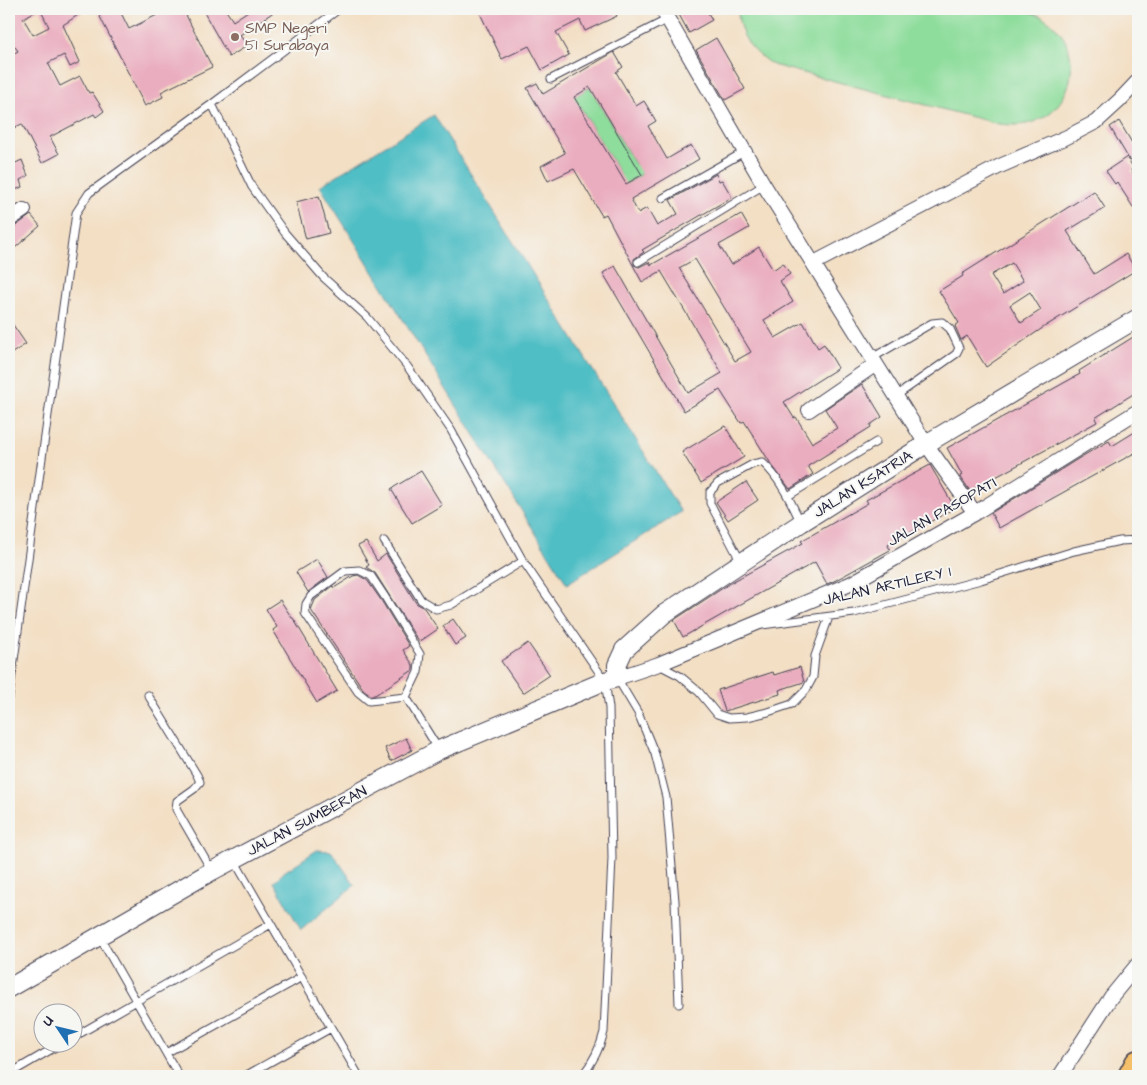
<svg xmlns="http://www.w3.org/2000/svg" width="1147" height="1085" font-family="'Architects Daughter',sans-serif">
<rect width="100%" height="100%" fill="#f6f6f2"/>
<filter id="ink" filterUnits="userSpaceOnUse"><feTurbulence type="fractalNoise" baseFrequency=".02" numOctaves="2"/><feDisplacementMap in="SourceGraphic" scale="10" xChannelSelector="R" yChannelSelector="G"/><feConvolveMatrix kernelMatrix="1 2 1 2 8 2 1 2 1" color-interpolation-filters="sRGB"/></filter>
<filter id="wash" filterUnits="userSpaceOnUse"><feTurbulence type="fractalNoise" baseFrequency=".0096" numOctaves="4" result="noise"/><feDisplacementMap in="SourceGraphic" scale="20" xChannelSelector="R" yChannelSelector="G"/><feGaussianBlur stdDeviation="1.12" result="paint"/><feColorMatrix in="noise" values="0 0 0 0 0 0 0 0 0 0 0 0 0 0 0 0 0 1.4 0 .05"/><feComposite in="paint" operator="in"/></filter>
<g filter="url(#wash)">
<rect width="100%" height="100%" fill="#f3dfc4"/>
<path fill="#8edd9c" stroke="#58806c" d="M738,9H1019C1029,12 1039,14 1047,20C1085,46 1077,107 1033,122C1022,126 1011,125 999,124L773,65C752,52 738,35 738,9Z
M600,81L596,98L635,164L652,168L606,196L620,174L579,105L567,101Z"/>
<path fill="#4fbec5" stroke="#387080" d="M434,115L681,512L567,584L320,186Z
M317,850L331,851L355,885L301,930L274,882L284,872Z"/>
<g id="blocks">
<path fill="#eaadbf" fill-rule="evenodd" d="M13,9H87L63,25L80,62L70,67L64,55L48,63L60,86L80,76L89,93L92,92L104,111L96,117L94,114L50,137L59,154L42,163L22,124L9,130V56L18,51L9,38V11ZM40,9L49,27L33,35L23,18Z
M96,9H119L129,29L169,9H183L212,67L161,92L163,97L145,106Z
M202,9H225L233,21L251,9H278L240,35L247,46L229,57Z
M478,9H614L617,16L585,31L580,20L556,32L569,55L542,70L529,46L502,59Z
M676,9H706L712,20L689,33Z
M716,38L745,89L725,100L696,50Z
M614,52L623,67L616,72L636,106L644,101L656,121L648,126L667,159L691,145L699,159L631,199L638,213L647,208L657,226L678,214L670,200L716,174L719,181L722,180L732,197L642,250L644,252L634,259V265L639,267L649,262L651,265L741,214L749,228L719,245L731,265L759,247L773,270L783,263L790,274L780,281L793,302L764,320L775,338L803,322L818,348L824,344L838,368L784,402L794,418L796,417L812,443L837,428L825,409L862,384L882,417L870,425L871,427L808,466L813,474L790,489L771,464L744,421L741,423L720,390L684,411L603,273L615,266L688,393L722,373L661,271L642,282L606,214L602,216L574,169L548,181L541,166L565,153L527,88L537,83L543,94ZM590,87L642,175L626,184L574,97ZM695,259L751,352L735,361L679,268Z
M1119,121L1138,153V156L1130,161L1110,127Z
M1127,157L1134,169L1131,170L1138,181V215L1117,182L1115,184L1106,171Z
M22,160L28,176L20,180L22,187L13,191L9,179V166Z
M1094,191L1105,208L1067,231L1094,274L1126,254L1136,270L1044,327L986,367L967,336L961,340L955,326L959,323L939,291L963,276L962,274ZM1012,263L1023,281L1003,294L991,275ZM1030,292L1041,310L1021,323L1010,305Z
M319,196L329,233L306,239L296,202Z
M31,215L40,226L9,253V229L14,227Z
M9,319L26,344L9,355Z
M1138,334V391L1095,418L1097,422L970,491L960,476L962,475L947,448L1080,374L1079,371Z
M725,426L744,457L701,483L682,452Z
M1138,430V451L999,528L991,513L1081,457L1109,441L1112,446Z
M930,465L955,508L888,545L890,550L834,581L827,584L815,562L683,637L674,620L732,582L803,543L801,541L868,503L866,500Z
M421,471L442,505L412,523L391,489Z
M746,482L758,500L728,520L716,502Z
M366,542L377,561L386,554L416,603L424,608L438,629L419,642L375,573L366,567L369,565L358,546Z
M317,559L328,577L308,592L296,572Z
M358,575L367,580L381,600L409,646L403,650L413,665V670L375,695H371L363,689L311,610L315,600L333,586L334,588L353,576Z
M280,600L292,618H293L337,691L317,703L273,630L277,627L266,609Z
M453,619L466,638L455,645L443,626Z
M528,643L550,675L523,693L501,661Z
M800,667L804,682L779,690L780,694L725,711L718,690L773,672L774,675Z
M406,738L412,750L391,761L385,748Z"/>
</g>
</g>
<g filter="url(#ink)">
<use href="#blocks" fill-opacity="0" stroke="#413e50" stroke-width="1"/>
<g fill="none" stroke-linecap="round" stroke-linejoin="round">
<g stroke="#413e50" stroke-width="9">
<path id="service" d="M551,79L668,19
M212,104L252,187L285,233L323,277L367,317L407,366L451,430L523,561L605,681L609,708L612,858L604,1032C600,1049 593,1062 582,1076
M663,198L744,152
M638,262L764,185
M872,358L932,323L942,322L950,329L959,348L956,354L896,396
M788,496L876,442
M384,541L421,600L436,609L451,605L523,561
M741,562L710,503V492L718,483L753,464L762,462C780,478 791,502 801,523
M762,625L854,613L981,580L1074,551L1120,541L1138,540
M659,665L680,676L699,692L717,714L729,718L747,717L768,712L792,704L806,690L813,677L815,656L829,617
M617,678L638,713L655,754L666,797L675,901L679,1004
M148,695L197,775L200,782L194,789L177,801L176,809L212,871
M9,696L76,213L89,193L212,104L339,9
M406,697L418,672L420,654L385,597L371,576L359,570L345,571L311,596L306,604L305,613L358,692L369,701L406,697L439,750
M234,860L359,1076
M99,936L179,1076
M72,1038L271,924
M166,1053L302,977
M9,1074L64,1042
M245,1076L331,1028"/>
</g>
<g stroke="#413e50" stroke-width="16">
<path id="minor" d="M662,9L764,185L926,444L975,513
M9,220L24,210
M814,263L1000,166L1067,137L1096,122L1120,100L1138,81
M809,410L876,364
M617,678L659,664L850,584L975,513L1138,411
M1060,1076L1111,997L1138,964"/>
</g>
<g stroke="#413e50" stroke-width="20">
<path id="tertiary" d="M9,988L212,871L439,750L605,681L617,678V665L624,650L664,614L801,523L926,444L1138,318"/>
</g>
<g stroke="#413e50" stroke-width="28">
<path id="motorway" d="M1131,1076L1138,1063"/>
</g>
<use href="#service" stroke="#fff" stroke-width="7"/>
<use href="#minor" stroke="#fff" stroke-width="14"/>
<use href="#tertiary" stroke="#fff" stroke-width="18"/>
<use href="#motorway" stroke="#f6c06b" stroke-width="25"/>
</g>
</g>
<circle fill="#8d6e63" stroke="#f6f6f2" stroke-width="2" cx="235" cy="37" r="5"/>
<g text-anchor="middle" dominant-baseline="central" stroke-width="4" stroke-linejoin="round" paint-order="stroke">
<g font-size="15" fill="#785e54" stroke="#f6f6f2" text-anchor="start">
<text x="245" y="28">SMP Negeri<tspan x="245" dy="17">51 Surabaya</tspan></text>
</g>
<g font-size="15" fill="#22223b" stroke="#f6f6f2">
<text transform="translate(863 484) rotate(-32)">JALAN KSATRIA</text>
<text transform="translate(942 512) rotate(-30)">JALAN PASOPATI</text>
<text transform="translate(887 586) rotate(-13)">JALAN ARTILERY 1</text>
<text transform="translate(307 821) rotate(-28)">JALAN SUMBERAN</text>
</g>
</g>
<rect width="1147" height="1085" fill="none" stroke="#f6f6f2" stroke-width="30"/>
<g transform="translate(58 1028) rotate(305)"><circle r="24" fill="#f6f6f2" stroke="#a1a1a9"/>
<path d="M0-4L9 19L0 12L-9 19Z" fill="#1f6fb2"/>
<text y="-8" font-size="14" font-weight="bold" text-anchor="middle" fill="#22223b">U</text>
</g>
</svg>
